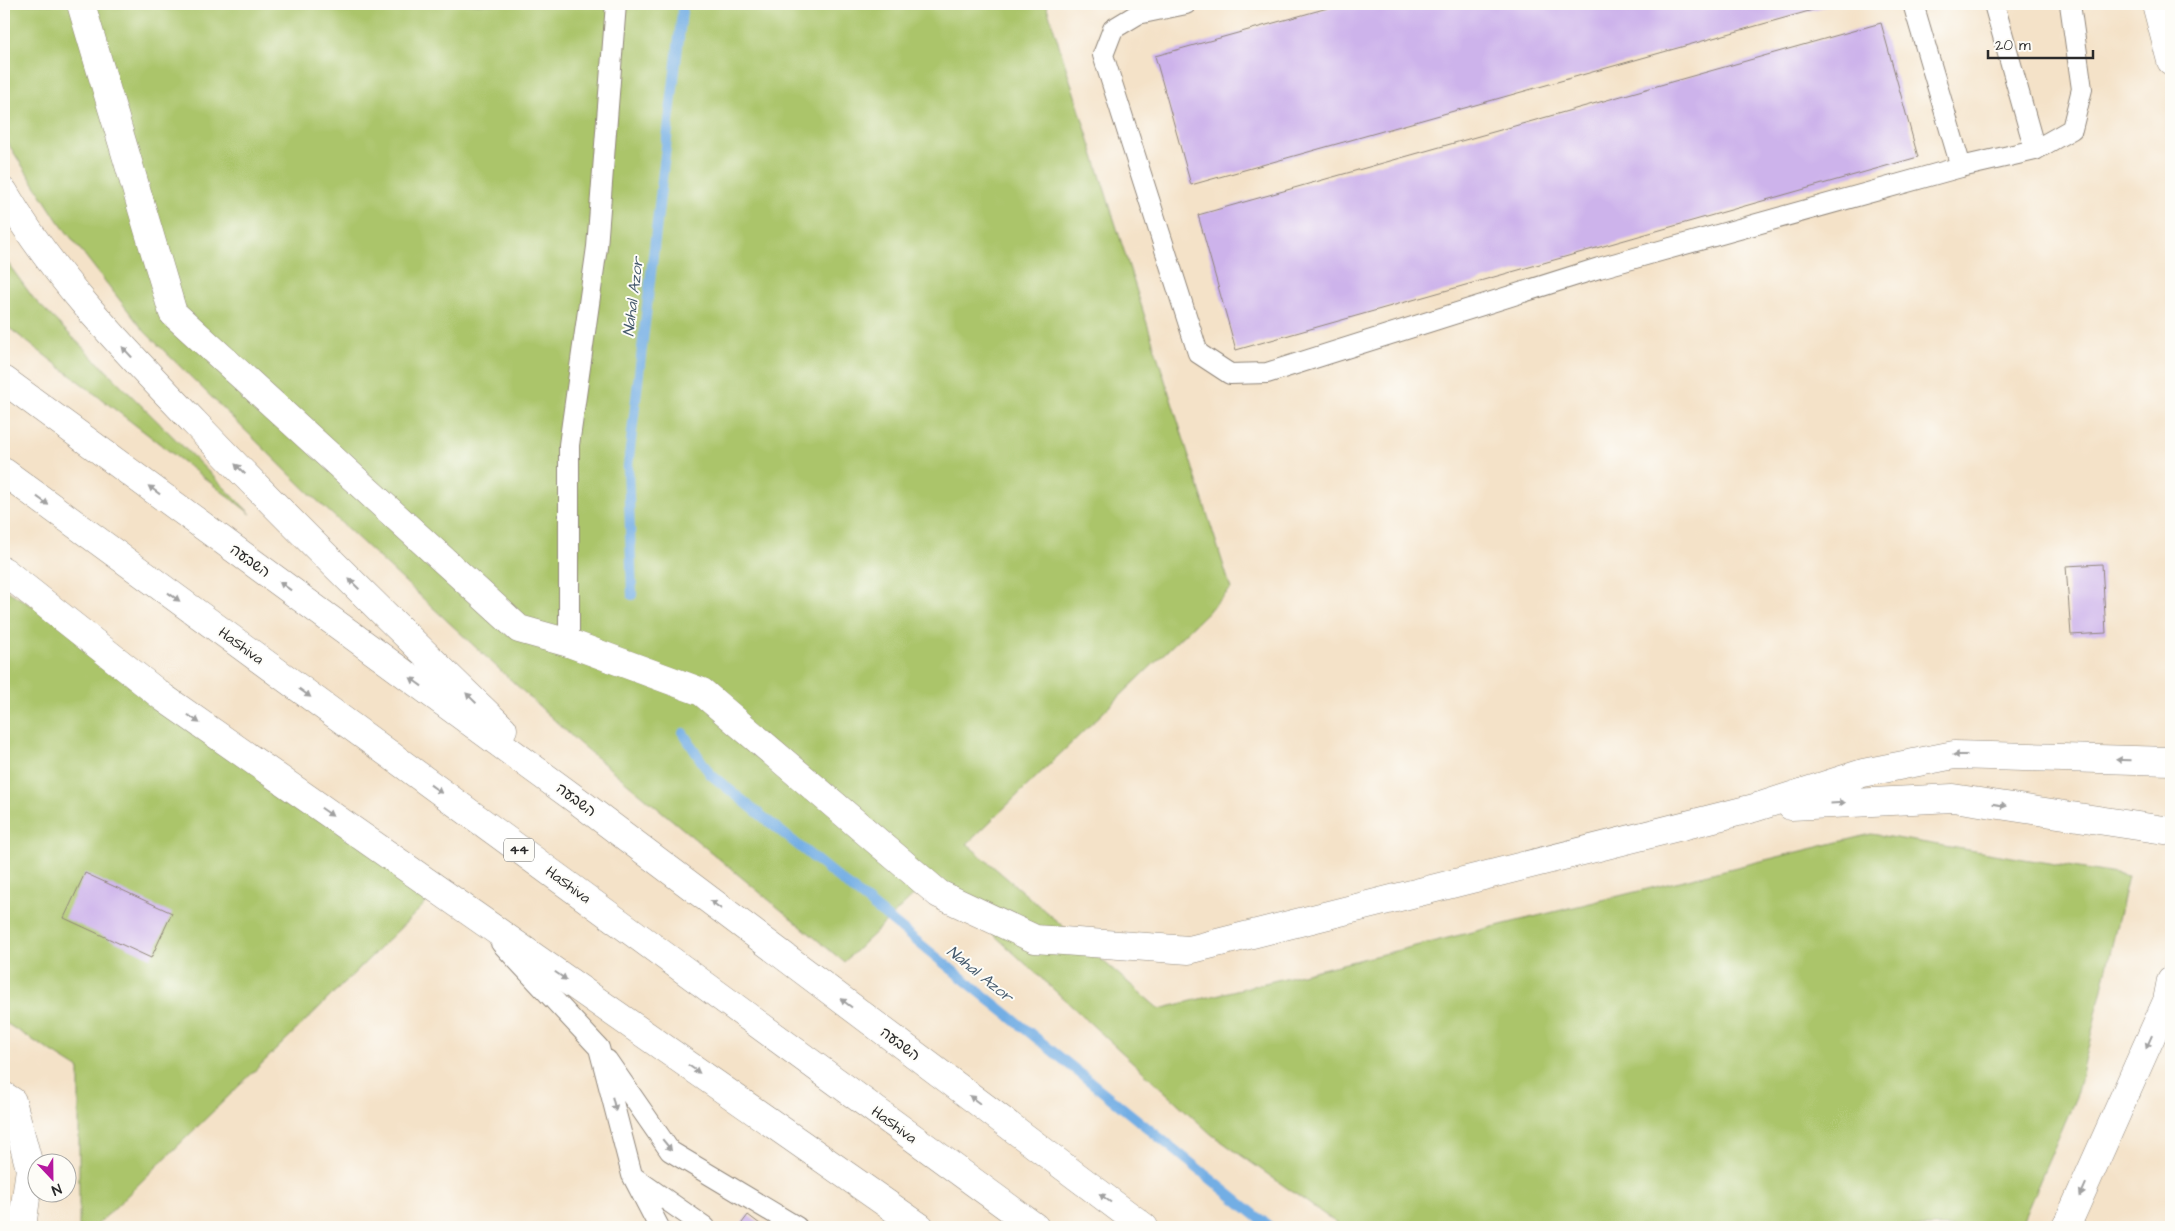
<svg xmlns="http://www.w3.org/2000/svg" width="2175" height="1231" font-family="'Architects Daughter','Playpen Sans Hebrew',sans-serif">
<rect width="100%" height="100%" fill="#fdfcf7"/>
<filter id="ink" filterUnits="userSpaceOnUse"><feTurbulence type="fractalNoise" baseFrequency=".02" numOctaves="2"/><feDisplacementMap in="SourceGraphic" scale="10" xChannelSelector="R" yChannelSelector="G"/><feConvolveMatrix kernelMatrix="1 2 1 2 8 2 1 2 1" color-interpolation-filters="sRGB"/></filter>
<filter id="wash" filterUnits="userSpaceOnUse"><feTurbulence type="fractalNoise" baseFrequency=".0096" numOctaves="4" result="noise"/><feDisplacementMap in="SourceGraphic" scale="20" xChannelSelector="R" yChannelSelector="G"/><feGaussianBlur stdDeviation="1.12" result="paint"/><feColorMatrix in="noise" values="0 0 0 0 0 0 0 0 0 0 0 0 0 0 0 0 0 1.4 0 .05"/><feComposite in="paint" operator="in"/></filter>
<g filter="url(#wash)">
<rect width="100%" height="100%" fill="#f4e2c8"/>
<path fill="#abc56b" stroke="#6b784b" d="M4,4H1046L1231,589L967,844L1159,1009L1871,834L2128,876L2078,1092L2020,1227H1342L1211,1134L932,878L844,962L580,744L307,491L144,331L58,221L7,142L4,134Z
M4,258L34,299L251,514L4,324Z
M4,589L168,686L430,899L95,1227H79V1069L4,1022Z"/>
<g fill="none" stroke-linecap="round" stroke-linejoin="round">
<path stroke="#73aee4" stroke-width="10" d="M632,595L628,466L683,4
M683,733L710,774L1270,1227"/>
</g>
<g id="blocks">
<path fill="#cdb3eb" d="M1342,4H1834L1191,185L1155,56Z
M1881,23L1918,157L1236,350L1198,215Z
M2102,564L2106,633L2071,635L2066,566Z
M85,873L172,913L151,958L64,918Z
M748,1215L764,1227H739Z"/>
</g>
</g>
<g filter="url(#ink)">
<use href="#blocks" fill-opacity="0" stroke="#90867a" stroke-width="1"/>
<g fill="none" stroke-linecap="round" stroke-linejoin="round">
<g stroke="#90867a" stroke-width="22">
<path id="lane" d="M1186,4L1138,14L1113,29L1103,55L1198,353L1230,374L1267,373L1599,268L1961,167L2035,150L2072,129L2082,89L2070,4
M1994,4L2035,150
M1914,7L1961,167
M569,643V445L597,247L616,4
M501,943L599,1048L632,1175L659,1227
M607,1060L670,1151L797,1227
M635,1178L705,1227"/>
</g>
<g stroke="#90867a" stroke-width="29">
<path id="street" d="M81,4L173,313L519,629L569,643L702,692L939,894L1035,939L1189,950L1754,808L1863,773L1954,755L2171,761
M1791,806L1953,798L2171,831
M4,1096L12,1101L30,1169L22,1227"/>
</g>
<g stroke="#90867a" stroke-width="29">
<path id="secondary" d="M2156,4L2171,61"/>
</g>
<g stroke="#90867a" stroke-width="29">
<path id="highway" d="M4,192C54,278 125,350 194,422C294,527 398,628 503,729
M4,380L582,804L1144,1227
M4,472L1035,1227
M4,571L164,698L920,1227
M2066,1227L2167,1001L2171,980"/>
</g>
<use href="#lane" stroke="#fff" stroke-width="20"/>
<use href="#street" stroke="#fff" stroke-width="28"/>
<use href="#secondary" stroke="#fff" stroke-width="28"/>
<use href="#highway" stroke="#fff" stroke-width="28"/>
</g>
<defs><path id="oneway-solid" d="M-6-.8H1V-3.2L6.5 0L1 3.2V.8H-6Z" transform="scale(1.25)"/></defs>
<g fill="#a0a0a0">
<use href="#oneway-solid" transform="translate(127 352) rotate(-133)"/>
<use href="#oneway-solid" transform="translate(240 469) rotate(-135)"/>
<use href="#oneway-solid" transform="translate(154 490) rotate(-144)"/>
<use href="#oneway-solid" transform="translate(43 501) rotate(36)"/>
<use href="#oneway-solid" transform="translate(354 584) rotate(-135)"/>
<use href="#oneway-solid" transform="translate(285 586) rotate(-144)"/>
<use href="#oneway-solid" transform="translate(174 597) rotate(36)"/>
<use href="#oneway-solid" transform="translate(416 682) rotate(-144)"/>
<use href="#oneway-solid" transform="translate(305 693) rotate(36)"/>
<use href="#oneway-solid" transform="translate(471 698) rotate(-136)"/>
<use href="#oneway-solid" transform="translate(194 719) rotate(35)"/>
<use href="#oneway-solid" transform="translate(1960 755) rotate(180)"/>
<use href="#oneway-solid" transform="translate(2123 760) rotate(-178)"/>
<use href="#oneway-solid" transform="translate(436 789) rotate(36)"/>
<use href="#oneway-solid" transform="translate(1838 803) rotate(-3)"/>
<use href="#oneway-solid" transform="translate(2000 805) rotate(9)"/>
<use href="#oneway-solid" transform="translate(327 812) rotate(35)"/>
<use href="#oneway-solid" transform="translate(716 905) rotate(-143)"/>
<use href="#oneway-solid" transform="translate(561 976) rotate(35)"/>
<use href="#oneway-solid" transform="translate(846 1003) rotate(-143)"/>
<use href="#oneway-solid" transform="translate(2149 1042) rotate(114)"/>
<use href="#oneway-solid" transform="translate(694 1069) rotate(35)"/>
<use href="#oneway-solid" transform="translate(975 1100) rotate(-143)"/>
<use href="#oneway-solid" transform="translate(614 1104) rotate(76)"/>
<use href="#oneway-solid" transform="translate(667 1145) rotate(51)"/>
<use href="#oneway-solid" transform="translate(2083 1190) rotate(114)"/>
<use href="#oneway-solid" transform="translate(1105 1198) rotate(-143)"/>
</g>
</g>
<g text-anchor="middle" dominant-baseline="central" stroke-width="4" stroke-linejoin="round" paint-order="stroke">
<rect fill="#fdfcf7" stroke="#6a6a68" stroke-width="1" x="504" y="838.5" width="30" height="23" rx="4"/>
<g font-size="14" font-weight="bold" fill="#2b2b2b">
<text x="519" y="850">44</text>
</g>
<g font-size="15" fill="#2b2b2b" stroke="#fdfcf7">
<text transform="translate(250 561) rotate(36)">השבעה</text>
<text transform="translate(241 646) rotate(36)">HaShiva</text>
<text transform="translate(576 800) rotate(37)">השבעה</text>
<text transform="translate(568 885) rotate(36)">HaShiva</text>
<text transform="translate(900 1044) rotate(37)">השבעה</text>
<text transform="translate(894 1125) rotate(36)">HaShiva</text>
</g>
<g font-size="16" font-style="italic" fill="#44596c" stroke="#fdfcf7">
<text transform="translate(633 297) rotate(-83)">Nahal Azor</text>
<text transform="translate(980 974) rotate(39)">Nahal Azor</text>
</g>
</g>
<rect width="2175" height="1231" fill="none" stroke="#fdfcf7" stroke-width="20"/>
<g transform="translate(52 1178) rotate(158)"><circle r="24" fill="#fdfcf7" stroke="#a9a8a5"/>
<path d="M0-4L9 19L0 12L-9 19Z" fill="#b5179e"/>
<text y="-8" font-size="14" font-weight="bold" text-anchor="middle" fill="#2b2b2b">N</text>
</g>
<path d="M1988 50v8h105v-8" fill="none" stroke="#2b2b2b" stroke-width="2.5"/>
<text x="1995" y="50" font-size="15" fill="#2b2b2b" stroke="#fdfcf7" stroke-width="4" paint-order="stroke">20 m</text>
</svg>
